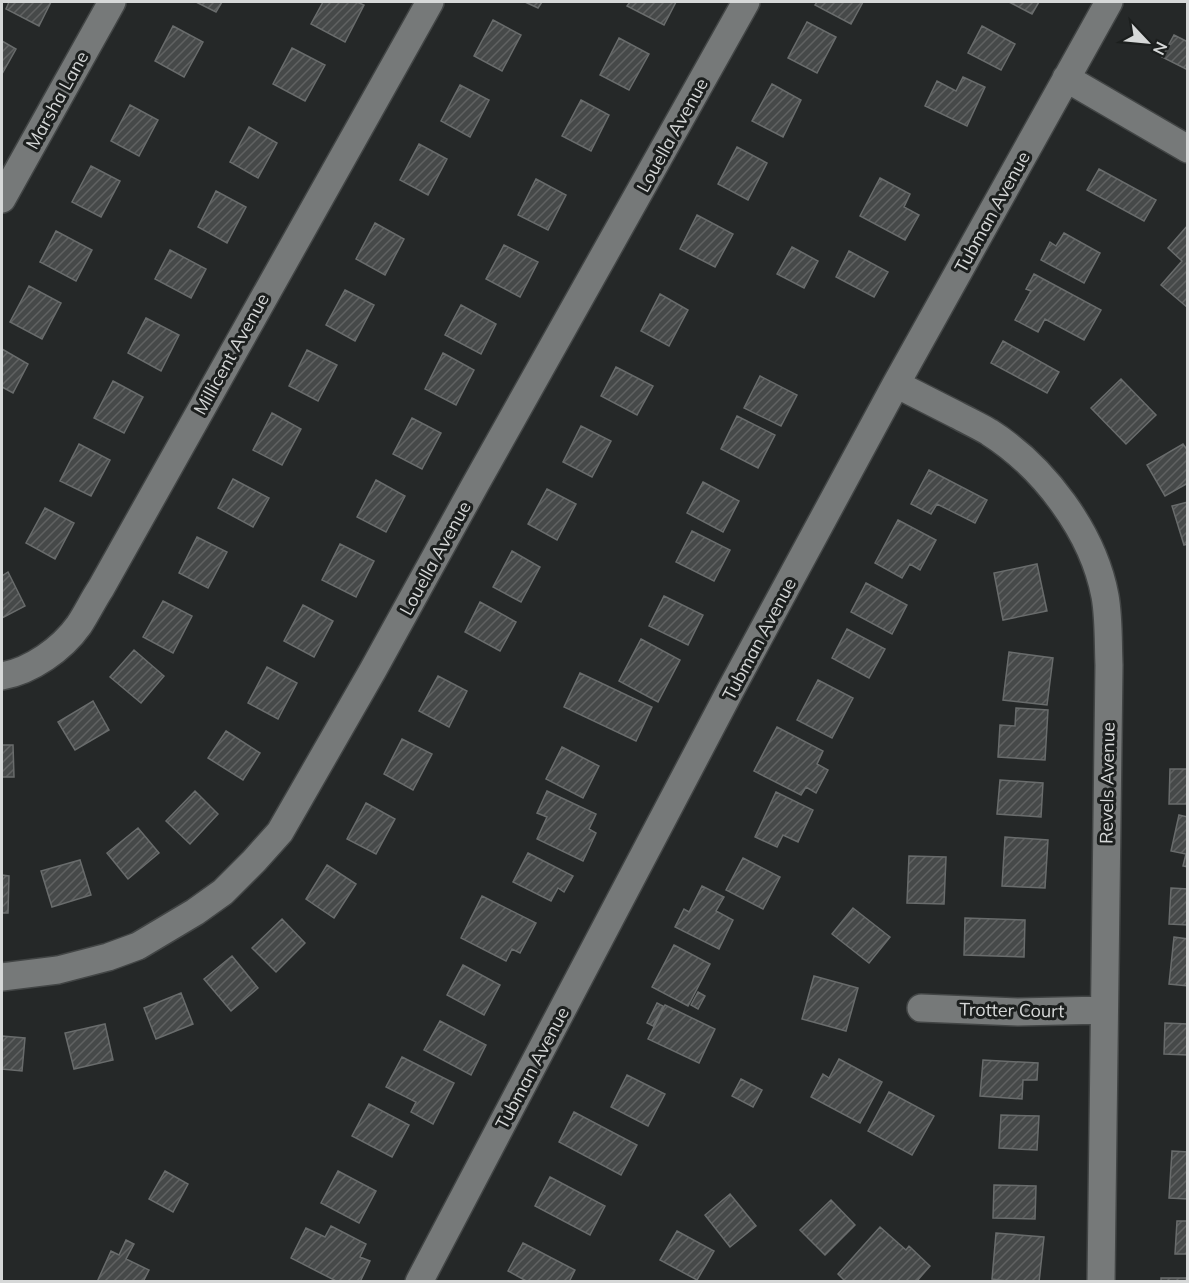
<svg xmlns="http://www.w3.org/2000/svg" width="1189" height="1283" font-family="Mulish,sans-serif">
<defs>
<pattern id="building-hatch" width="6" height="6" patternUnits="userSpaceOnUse" patternTransform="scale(1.5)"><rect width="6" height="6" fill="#464949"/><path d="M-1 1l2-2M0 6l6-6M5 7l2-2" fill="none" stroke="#606262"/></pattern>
</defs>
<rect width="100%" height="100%" fill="#252828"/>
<path fill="url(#building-hatch)" stroke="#696c6c" stroke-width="1.5" d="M9,2H51L39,26L6,9Z
M196,2H222L216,12Z
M323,2H357L364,5L345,42L311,24Z
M525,2H542L538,8Z
M630,2H676L664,25L627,6Z
M817,2H863L851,24L815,5Z
M1009,2H1039L1032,14Z
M493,20L521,35L502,71L474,56Z
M807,22L836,37L817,73L788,58Z
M173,26L203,42L184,77L155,61Z
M982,26L1015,44L1001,70L968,53Z
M1174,35L1188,42V70L1162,57Z
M619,38L649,54L629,90L600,75Z
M2,41L16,49L2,74Z
M292,48L325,65L305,101L273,84Z
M963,77L985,87L967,126L925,106L937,81L956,91Z
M772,84L801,100L783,137L752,121Z
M460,85L489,100L470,137L441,121Z
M581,100L609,115L591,151L562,136Z
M130,105L158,120L139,156L111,141Z
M249,127L277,143L258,178L230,162Z
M419,144L447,159L428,195L400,180Z
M737,147L767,163L748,200L718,184Z
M91,166L120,181L101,217L72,202Z
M1099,169L1156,200L1144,221L1087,190Z
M880,178L910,194L904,207L919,215L905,240L860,216Z
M536,179L566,195L548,230L518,215Z
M216,191L246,207L227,243L198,227Z
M697,215L733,234L715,267L680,249Z
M375,223L404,239L385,275L356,259Z
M1188,225V308L1161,285L1182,261L1168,248Z
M56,231L92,250L76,281L40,262Z
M1064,233L1100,253L1084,283L1041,260L1050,242L1056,246Z
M504,245L538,262L520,297L486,279Z
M792,247L818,261L804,288L777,274Z
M170,250L206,269L191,298L155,279Z
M849,251L888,272L874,297L836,277Z
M1034,274L1101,310L1084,340L1045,319L1038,332L1015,320L1031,291L1026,289Z
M29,286L61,303L42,339L10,322Z
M345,290L374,305L355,341L326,325Z
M660,294L688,310L669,346L641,331Z
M461,305L496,324L481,354L445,335Z
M146,318L179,335L161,371L128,353Z
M1003,341L1059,372L1047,393L991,363Z
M2,349L28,364L13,393L2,387Z
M307,350L337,365L318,401L289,386Z
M443,353L474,370L456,405L425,389Z
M616,367L653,386L637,415L601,396Z
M760,376L797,395L781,426L744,408Z
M1121,379L1156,415L1126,444L1091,408Z
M113,381L143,397L124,433L94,418Z
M272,413L301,429L282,465L253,450Z
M737,416L775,435L758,468L721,449Z
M412,418L441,433L422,469L393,454Z
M581,426L611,441L592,477L563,462Z
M79,444L110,460L91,496L60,481Z
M1183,444L1188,451V483L1165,496L1147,465Z
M929,470L987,500L975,523L937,504L931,514L911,504Z
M233,479L269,498L253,527L218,508Z
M376,480L405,496L386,532L357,517Z
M703,482L739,501L723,532L687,513Z
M547,489L576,504L557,540L528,524Z
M1188,502V544L1184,545L1172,506Z
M45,508L74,523L55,559L26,543Z
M898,520L936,540L920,570L910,564L902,578L875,563Z
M692,531L730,550L714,581L676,562Z
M197,537L227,552L208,588L179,573Z
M340,544L374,561L356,597L322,580Z
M512,551L540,567L521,602L493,587Z
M1037,564L1047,611L1003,620L994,573Z
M8,572L25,606L2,618V576Z
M866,583L907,605L892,634L851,612Z
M664,596L703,615L688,645L649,626Z
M163,601L192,616L173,653L143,637Z
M480,602L516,622L500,651L465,632Z
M303,605L333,621L314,657L284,641Z
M847,629L885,649L869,678L832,658Z
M641,639L680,660L658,702L619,681Z
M134,650L164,676L141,703L110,677Z
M1009,652L1053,658L1047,705L1003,700Z
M267,667L297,683L278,719L248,703Z
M580,673L652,707L636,741L564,707Z
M438,676L467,691L449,727L419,711Z
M818,680L853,698L832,738L797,720Z
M93,701L109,730L75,750L58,722Z
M1016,708L1048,710L1045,760L998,757L1000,725L1015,726Z
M777,727L823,751L817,764L828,770L816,793L806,787L801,795L754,771Z
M226,731L260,753L243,780L208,758Z
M402,739L432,754L413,790L384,774Z
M2,745H13L14,777H2Z
M562,747L599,766L583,798L546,779Z
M1170,769H1188V804H1169Z
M1000,780L1043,783L1041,817L997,814Z
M195,791L218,814L190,844L166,821Z
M547,791L596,814L589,829L596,833L583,861L537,839L547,817L537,813Z
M776,792L813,810L798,842L783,835L777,847L755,837Z
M366,803L395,819L376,854L347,839Z
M1179,815L1188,817V867L1183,866L1186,854L1171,851Z
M138,828L159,853L128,879L107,853Z
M1005,837L1048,840L1045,888L1002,886Z
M528,853L573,876L564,892L558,888L551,901L513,882Z
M909,856L946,857L944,904L907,903Z
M743,858L780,877L763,909L726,890Z
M80,860L91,895L52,907L41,871Z
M327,865L356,884L334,918L306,899Z
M2,875L9,876L8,913H2Z
M702,886L724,897L716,911L733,920L719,949L675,927L684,909L689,912Z
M1171,888L1188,889V925L1169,924Z
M482,896L536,923L520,953L512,949L506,961L461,938Z
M853,908L890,937L869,963L832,934Z
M965,918L1025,920L1024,957L964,955Z
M282,919L305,943L276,972L252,948Z
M1174,937L1188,939V986L1169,984Z
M674,945L710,964L688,1006L652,987Z
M232,956L258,988L231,1011L204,979Z
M463,965L500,985L484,1015L447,995Z
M814,976L858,988L846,1031L802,1019Z
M698,992L705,996L698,1009L691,1005Z
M181,993L193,1024L156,1039L144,1008Z
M657,1003L663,1006L653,1026L647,1023Z
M665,1005L715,1029L699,1063L648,1039Z
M440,1021L486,1045L471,1075L424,1050Z
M1165,1023L1188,1024V1055L1164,1054Z
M105,1024L113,1060L74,1069L65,1033Z
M2,1036L25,1038L22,1071L2,1069Z
M402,1057L454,1083L433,1124L411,1112L416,1102L386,1087Z
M839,1059L882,1082L860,1123L811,1097L823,1074L829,1078Z
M983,1060L1038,1063L1037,1080H1023L1022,1099L980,1096Z
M627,1075L665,1094L648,1126L611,1107Z
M741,1079L762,1090L753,1107L732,1096Z
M889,1092L934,1116L912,1155L868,1131Z
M369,1104L409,1125L392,1157L352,1136Z
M574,1112L637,1145L621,1175L559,1142Z
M1001,1115L1039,1116L1037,1150L999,1148Z
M1172,1151L1188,1152V1199L1169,1198Z
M165,1171L188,1184L173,1212L149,1199Z
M338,1171L376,1191L359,1223L321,1203Z
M550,1177L605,1206L590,1235L535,1206Z
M994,1185L1036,1186L1035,1219L993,1218Z
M730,1194L756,1226L730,1247L705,1215Z
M831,1200L855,1225L825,1255L800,1230Z
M1177,1221H1188V1254H1175Z
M331,1226L366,1244L360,1257L370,1261L360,1282H338L291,1258L306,1228L325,1237Z
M880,1227L906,1250L909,1246L930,1266L916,1282H846L838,1274Z
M677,1231L714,1251L697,1280L660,1260Z
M996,1233L1044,1237L1039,1282H1014L992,1279Z
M126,1240L134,1244L126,1259L149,1270L143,1282H97L111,1251L119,1255Z
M523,1243L575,1270L569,1282H528L508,1271Z
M1161,1278H1188V1282H1161Z"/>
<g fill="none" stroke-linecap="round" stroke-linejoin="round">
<g stroke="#424545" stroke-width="30">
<path id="minor" d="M1066,78L1188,149
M2,199L112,2
M896,384C916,394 937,405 957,415C968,421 979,426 989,432C1044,467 1093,532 1105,596C1109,618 1108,643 1109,665L1101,1282
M2,676C31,671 62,649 79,625C87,613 93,600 101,588L430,2
M2,977L58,970L108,957L138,946L195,912L223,892L254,861L280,832L373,670L475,485L746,2
M921,1008L1018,1012L1104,1010
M419,1282L730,691L896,384L1109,2"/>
</g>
<use href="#minor" stroke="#767979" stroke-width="27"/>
</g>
<g text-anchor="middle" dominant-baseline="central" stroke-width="6" stroke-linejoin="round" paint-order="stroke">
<g font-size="18" fill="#d6d8d8" stroke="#1c1f1e">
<text transform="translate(57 100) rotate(-61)">Marsha Lane</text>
<text transform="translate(672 135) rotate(-61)">Louella Avenue</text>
<text transform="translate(992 212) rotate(-61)">Tubman Avenue</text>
<text transform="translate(231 354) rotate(-61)">Millicent Avenue</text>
<text transform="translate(435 558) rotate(-61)">Louella Avenue</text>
<text transform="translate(759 639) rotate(-62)">Tubman Avenue</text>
<text transform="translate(1107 783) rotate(-89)">Revels Avenue</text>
<text transform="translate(1012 1010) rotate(1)">Trotter Court</text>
<text transform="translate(532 1068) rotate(-62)">Tubman Avenue</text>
</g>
</g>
<rect width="1189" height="1283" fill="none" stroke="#d6d8d8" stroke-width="6"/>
<g transform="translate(1147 42) rotate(116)" stroke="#1c1f1e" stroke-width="4.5" paint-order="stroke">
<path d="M0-4.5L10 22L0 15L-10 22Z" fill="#d6d8d8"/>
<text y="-9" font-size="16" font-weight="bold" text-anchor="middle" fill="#d6d8d8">N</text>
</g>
</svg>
